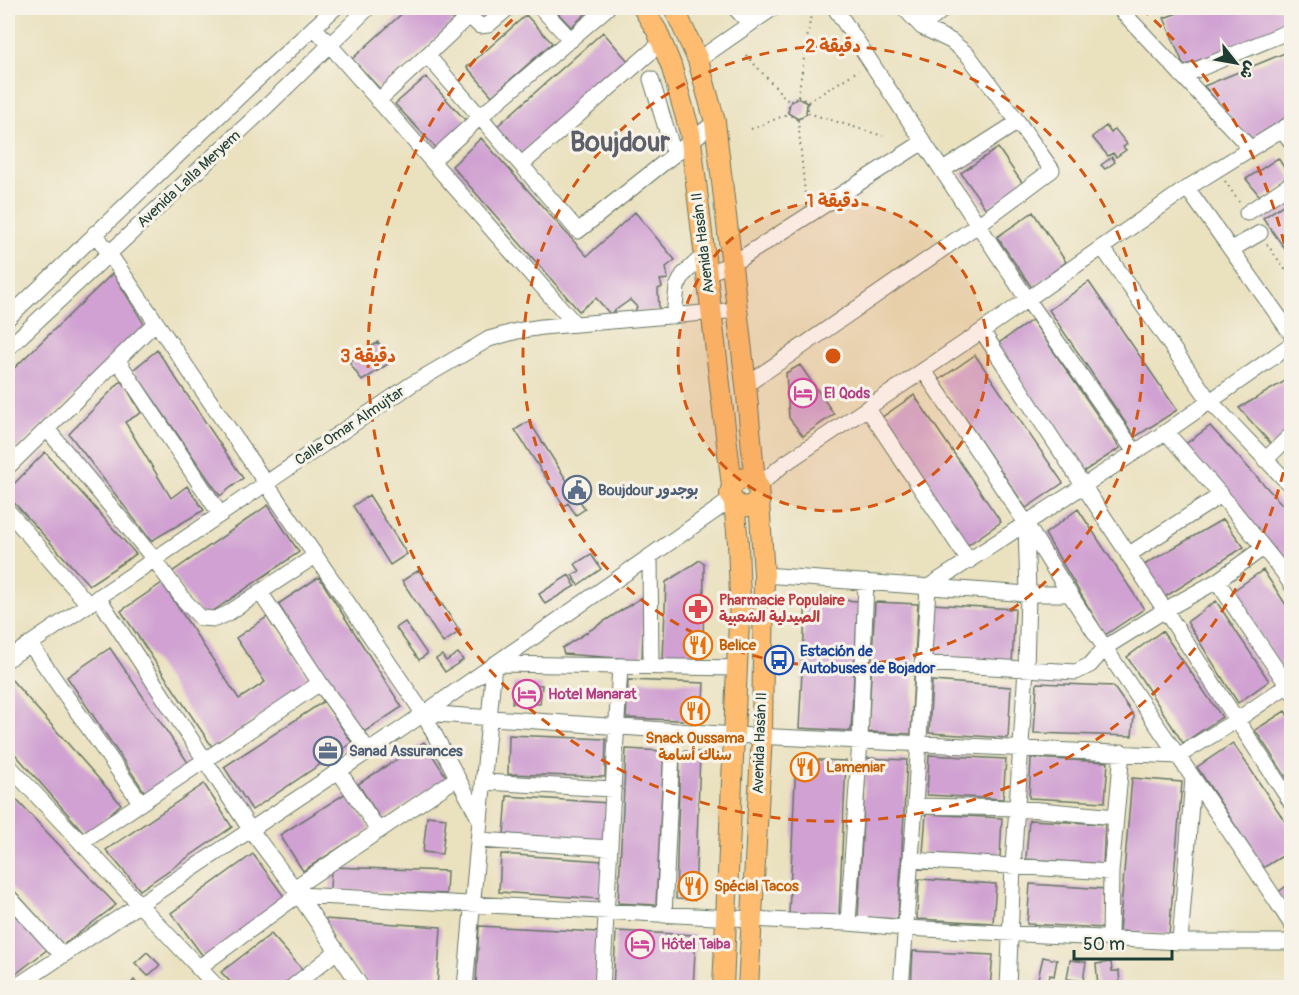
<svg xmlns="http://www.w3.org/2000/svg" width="1299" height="995" font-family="Pangolin,'Playpen Sans Arabic',sans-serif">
<rect width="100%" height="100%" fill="#f7f3e8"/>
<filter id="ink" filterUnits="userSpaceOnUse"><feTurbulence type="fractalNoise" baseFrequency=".0167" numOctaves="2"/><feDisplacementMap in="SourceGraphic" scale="12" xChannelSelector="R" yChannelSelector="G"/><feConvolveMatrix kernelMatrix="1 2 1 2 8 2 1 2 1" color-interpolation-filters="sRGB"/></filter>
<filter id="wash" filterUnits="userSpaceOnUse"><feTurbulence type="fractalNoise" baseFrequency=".008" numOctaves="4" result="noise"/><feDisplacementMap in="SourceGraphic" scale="24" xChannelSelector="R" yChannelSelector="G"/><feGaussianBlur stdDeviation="1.35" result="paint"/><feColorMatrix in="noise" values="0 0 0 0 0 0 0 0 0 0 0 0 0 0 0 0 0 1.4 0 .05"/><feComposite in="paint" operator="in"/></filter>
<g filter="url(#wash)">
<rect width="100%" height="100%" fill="#eae1bf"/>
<g id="blocks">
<path fill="#d0a1d2" d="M408,8H442L454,21L380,89L352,59Z
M468,8H501L483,24Z
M553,8H592L571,27Z
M1191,8H1292V24L1184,66L1164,18Z
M526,15L552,43L492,96L467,67Z
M603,32L628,61L521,157L495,128Z
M1292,50V113L1251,141L1204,86Z
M426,77L467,122L437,149L395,104Z
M798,98L807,103L806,114L798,119L788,113L790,103Z
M1106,126L1111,133L1115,129L1127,144L1123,147L1126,150L1116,157L1113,153L1108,156L1092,137Z
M481,138L587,256L635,212L675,260L666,267L668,279L660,280L662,287L658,289L659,310L634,313L637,307L630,300L610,314L596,298L579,311L452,166Z
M998,148L1023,184L986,209L961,173Z
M1112,157L1115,162L1105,169L1101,165Z
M1278,158L1292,180L1262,199L1246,179Z
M1292,199V259L1263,218Z
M1033,212L1066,262L1032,288L997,237Z
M113,273L146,327L8,457V374Z
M1089,282L1177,410L1135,437L1049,310Z
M1032,320L1120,448L1083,472L996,345Z
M378,342L391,362L362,381L349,362Z
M157,350L243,478L220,496L133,370Z
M975,355L1063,483L1026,508L939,380Z
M800,365L834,414L803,436L789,418L786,373Z
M1292,377V431L1274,447L1239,408Z
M122,380L141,413L125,422L171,498L187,486L204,510L151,541L69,434Z
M914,395L1001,522L965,547L878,420Z
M529,421L585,509L576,515L568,503L564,506L515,430Z
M1210,426L1292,515V558L1282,566L1183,446Z
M45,452L136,554L89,585L8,496V490Z
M369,495L407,554L390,565L353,506Z
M268,505L299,552L203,618L172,572Z
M1078,509L1144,609L1105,635L1045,534Z
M1223,519L1244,547L1165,597L1144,565Z
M591,554L601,569L578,585L572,575L580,571L575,564Z
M700,560L704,563L703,661L663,660L666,582Z
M419,570L460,631L443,643L402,581Z
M1263,570L1292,614V668L1284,672L1233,591Z
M569,575L575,586L545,604L539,594Z
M319,577L402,707L361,734L278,604Z
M162,583L239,699L265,682L236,638L267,617L311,682L213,748L121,611Z
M644,596L642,660L564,654L562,648Z
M806,598L858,601L851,731L799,728Z
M1216,601L1269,681L1238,703L1187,622Z
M875,602L918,604L911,734L868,732Z
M932,604L1015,609L1012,664L929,659Z
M405,622L427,654L419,660L396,628Z
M1162,631L1222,717L1183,743L1127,657Z
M110,648L189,764L146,794L67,677Z
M458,653L463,660L445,672L436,659L442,655L446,661Z
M10,678L121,804L86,835L8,746V680Z
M628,680L704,683L702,721L626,718Z
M932,681L1011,687L1008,738L929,733Z
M514,683L542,685L540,704L512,703Z
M1037,683L1113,686L1134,716L1132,736L1034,733Z
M324,701L352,743L252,810L224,767Z
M1285,711L1292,721V786L1255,730Z
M509,735L606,739L605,777L508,774Z
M424,742L447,778L381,820L358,784Z
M1233,743L1292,832V850L1263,868L1197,767Z
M626,749L664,751L656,905L618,903Z
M680,751L700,752L695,900L676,899Z
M929,755L1006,759L1003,799L927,795Z
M866,758L907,760L898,919L858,917Z
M1031,758L1108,762L1105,802L1029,798Z
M796,759L846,761L839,916L789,914Z
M1132,778L1182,782L1169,935L1119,931Z
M204,784L232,827L140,890L106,850Z
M8,791L116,905L63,945L8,884Z
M346,793L369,829L303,871L280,835Z
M507,796L608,803L605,841L504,834Z
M926,814L1002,818L1000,858L923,853Z
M427,816L446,818L442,854L423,852Z
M1029,820L1105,824L1103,864L1026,859Z
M253,854L286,899L205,959L171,913Z
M501,854L603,861L600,899L499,892Z
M331,867L447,871L446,894L330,890Z
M919,879L996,884L993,923L917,919Z
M1292,882V914L1277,893Z
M1030,884L1106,889L1104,928L1027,924Z
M8,908L48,949L8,980Z
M324,919L441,927L437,988L367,983Z
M479,926L598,932L595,988L476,985Z
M616,931L696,935L693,988H613Z
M271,934L303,970L284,988H236L221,972Z
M913,951L993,955L990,988H911Z
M147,952L160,965L148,976L135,963Z
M1043,957L1057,960L1054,976L1050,975L1048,985L1037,983Z
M1070,960L1086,962L1083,981L1067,979Z
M1111,962L1112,971H1119L1120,984L1098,986L1096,964Z
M134,980L141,988H127Z"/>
</g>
</g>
<g filter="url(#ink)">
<use href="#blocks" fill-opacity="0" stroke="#667665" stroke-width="1.5"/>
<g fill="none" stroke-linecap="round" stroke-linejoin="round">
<g stroke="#667665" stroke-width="17">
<path id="minor" d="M460,8L480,26L488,25L508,8
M541,8L571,40
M735,8L749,23
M835,8L1027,299L1135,452
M1119,8L1250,148
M314,27L575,324
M922,27L945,8
M427,55L578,231L715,122
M698,60L773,8
M1182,76L1292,30
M651,79L674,154
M378,101L468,17
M1282,129L1292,143
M432,161L481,116L607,8
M522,164L662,42
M943,170L1018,122
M1187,188L1292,335
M1247,213L1292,183
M95,233L423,713L480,820
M1102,247L1209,400L1292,487
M1232,249L1260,233
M707,273L732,264L923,142
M674,316L677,287L683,275L705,254
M8,318L249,87L335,8
M982,331L1292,804
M8,348L267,106L368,8
M118,361L220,514
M924,371L1026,523L1028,594L1026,669L1013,866L1008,988
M746,385L979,224L1052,170L1018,122L968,55L951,41L922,27L904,8
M868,409L969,561
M47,429L154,559L183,599L201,618L215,619L227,614L315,556
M1166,432L1221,495L1283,572L1292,586
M1265,460L1292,434
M8,467L156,322
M758,486L784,464L982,331L1187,188L1292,123
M8,511L88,604
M1027,525C1109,662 1205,791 1292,925
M1128,555L1221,495
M650,556L651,666
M764,575L1028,594H1068
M1217,581L1292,692
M928,587L1166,432L1292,344
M260,592L320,683L368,750
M98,597L250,829L294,888L362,988
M30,644L141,803
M8,659L412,384L489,339L517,331L542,327L738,310
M922,663L1076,672L1090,665L1106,647L1165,610L1217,581L1263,548
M423,713L734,735L1178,756L1237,720L1292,682
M8,765L218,988
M338,770L379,831
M483,782L613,789
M915,806L1018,808L1116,817
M478,840L610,848
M81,843L320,683
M910,860L1111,872
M294,888L457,778
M8,896L62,955
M664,915L673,731
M848,923L860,740L866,582
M1110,938L1111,872L1122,752
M1180,942L1193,778
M198,968L298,895L808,922L848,923L905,928L1180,942H1292
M14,988L403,728L732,499
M291,988L337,951
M465,988L494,664L737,668
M602,988L620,666
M901,988L915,806L928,587"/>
</g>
<g stroke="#667665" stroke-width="22">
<path id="major" d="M643,8L657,31L671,65L690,132L732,486
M674,8L698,60L715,122L746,385L755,482
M723,988L740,598L738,542L734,503
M748,988L762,735L764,575L758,486L747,478C737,478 731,484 730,494C735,508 749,511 758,499"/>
</g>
<path stroke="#667665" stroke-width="2" stroke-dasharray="1.5 4.5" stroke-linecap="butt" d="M746,55L789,102
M798,96L812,8
M798,96L808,102V113L798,120L788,114L789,102Z
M808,102L859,70
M808,113L883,136
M798,120L805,194
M751,129L788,114
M1225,181L1239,202
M1267,244L1292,279"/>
<use href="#minor" stroke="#fff" stroke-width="15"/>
<use href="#major" stroke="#febc70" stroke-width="20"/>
</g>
</g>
<circle cx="833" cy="356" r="155" fill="#d45610" fill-opacity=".12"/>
<g fill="none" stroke="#d45610" stroke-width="3" stroke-dasharray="10 8">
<circle cx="833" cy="356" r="155"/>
<circle cx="833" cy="356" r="310"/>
<path d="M1291 437A465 465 0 1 1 525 8M1141 8A465 465 0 0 1 1291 275"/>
</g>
<defs>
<g id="hotel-ring" transform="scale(1.5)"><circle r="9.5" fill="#f7f3e8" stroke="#d1479c" stroke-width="1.5"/><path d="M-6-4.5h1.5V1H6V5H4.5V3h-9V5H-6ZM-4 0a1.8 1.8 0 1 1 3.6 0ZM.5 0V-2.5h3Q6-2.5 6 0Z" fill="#d1479c"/></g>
<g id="civic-ring" transform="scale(1.5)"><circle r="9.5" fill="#f7f3e8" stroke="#5c6f8a" stroke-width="1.5"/><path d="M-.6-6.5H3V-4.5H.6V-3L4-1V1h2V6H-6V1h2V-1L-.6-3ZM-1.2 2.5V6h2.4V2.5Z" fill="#5c6f8a"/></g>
<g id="pharmacy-ring" transform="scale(1.5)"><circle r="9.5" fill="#f7f3e8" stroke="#e0444e" stroke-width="1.5"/><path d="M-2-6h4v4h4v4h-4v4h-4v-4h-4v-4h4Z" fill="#e0444e"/></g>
<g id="restaurant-ring" transform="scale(1.5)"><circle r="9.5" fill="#f7f3e8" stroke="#e8710a" stroke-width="1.5"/><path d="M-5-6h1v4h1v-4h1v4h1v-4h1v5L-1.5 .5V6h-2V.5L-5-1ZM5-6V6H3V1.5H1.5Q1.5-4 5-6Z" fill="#e8710a"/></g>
<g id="bus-ring" transform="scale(1.5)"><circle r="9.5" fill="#f7f3e8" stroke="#1a4fb4" stroke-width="1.5"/><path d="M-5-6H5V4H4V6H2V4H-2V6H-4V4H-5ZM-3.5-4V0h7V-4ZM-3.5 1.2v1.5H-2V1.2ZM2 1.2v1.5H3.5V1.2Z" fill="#1a4fb4"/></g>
<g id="office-ring" transform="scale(1.5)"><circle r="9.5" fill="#f7f3e8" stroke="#5c6f8a" stroke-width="1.5"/><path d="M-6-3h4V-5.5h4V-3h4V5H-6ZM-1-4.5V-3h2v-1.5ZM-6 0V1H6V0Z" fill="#5c6f8a"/></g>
</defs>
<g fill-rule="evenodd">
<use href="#hotel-ring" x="803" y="393"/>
<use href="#civic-ring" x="577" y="490"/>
<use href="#pharmacy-ring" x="698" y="609"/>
<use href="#restaurant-ring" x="698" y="645"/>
<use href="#bus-ring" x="779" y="660"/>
<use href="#hotel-ring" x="527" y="694"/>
<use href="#restaurant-ring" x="695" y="711"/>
<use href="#office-ring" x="328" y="751"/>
<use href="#restaurant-ring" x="805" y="767"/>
<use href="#restaurant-ring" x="693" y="886"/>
<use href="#hotel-ring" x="640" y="944"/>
</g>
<g text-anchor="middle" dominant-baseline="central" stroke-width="6" stroke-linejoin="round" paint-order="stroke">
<g font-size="15" fill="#1f3d34" stroke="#f7f3e8">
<text transform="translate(189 179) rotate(-43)">Avenida Lalla Meryem</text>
<text transform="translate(703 243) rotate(-97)">Avenida Hasán II</text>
<text transform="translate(350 426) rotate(-34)">Calle Omar Almujtar</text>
<text transform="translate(760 743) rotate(-88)">Avenida Hasán II</text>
</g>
<g font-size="15" font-weight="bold" fill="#b23c85" stroke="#f7f3e8" text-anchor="start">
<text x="824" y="393">El Qods</text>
<text x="548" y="694">Hotel Manarat</text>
<text x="661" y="944">Hôtel Taiba</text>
</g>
<g font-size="15" font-weight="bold" fill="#4e5e75" stroke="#f7f3e8" text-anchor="start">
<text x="598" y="490">Boujdour بوجدور</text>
<text x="349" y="751">Sanad Assurances</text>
</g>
<g font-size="15" font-weight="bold" fill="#be3a42" stroke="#f7f3e8" text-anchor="start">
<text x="719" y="600">Pharmacie Populaire<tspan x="719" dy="17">الصيدلية الشعبية</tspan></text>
</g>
<g font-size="15" font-weight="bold" fill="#c56008" stroke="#f7f3e8" text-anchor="start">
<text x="719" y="645">Belice</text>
<text x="695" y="738" text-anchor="middle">Snack Oussama<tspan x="695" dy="17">سناك أسامة</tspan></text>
<text x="826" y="767">Lameniar</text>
<text x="714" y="886">Spécial Tacos</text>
</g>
<g font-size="15" font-weight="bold" fill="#164399" stroke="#f7f3e8" text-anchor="start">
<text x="800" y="651">Estación de<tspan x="800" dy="17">Autobuses de Bojador</tspan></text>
</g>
<g font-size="27" font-weight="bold" fill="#5d606b" stroke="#f7f3e8">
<text x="620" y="142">Boujdour</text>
</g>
</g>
<circle cx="833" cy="356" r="9" fill="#d45610" stroke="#f7f3e8" stroke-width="3"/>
<g font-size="18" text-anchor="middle" font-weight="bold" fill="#d45610" stroke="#f7f3e8" stroke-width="6" stroke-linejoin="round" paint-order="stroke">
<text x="833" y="52">2 دقيقة</text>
<text x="833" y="207">1 دقيقة</text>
<text x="368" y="362">3 دقيقة</text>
</g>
<rect width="1299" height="995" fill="none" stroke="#f7f3e8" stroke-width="30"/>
<g transform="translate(1236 63) rotate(121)" stroke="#f7f3e8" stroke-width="4.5" paint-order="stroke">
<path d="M0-4.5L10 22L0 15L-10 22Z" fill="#1f3d34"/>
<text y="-9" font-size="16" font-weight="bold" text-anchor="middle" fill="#1f3d34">ش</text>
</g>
<path d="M1074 950v9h98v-9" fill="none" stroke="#1f3d34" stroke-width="3"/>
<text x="1083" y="950" font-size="18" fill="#1f3d34" stroke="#f7f3e8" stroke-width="4.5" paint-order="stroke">50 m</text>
</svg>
